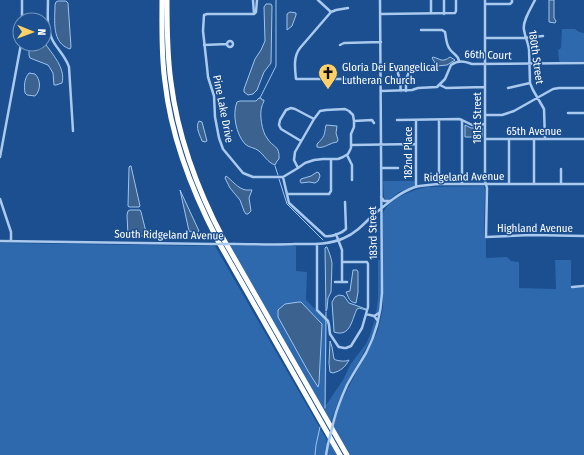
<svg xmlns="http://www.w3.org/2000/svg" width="584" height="455" font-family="'Fira Sans Condensed',sans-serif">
<rect width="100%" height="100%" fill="#1b4f8f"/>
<path fill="#2e69ad" d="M562,29H575L579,32L584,33V61L560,62L559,61L558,50L561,48Z
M383,181H415L414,186L399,192L389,200H385L384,197Z
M484,186L485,190L484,236L486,238V258L507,257L511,261L519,262V288L556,289L555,260H571V288H584V455H350L333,426L339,406L348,388L373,341L378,330L383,308V214C387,199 414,189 427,187Z
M0,243L215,246L321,430L327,440L326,442L329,446L330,441L338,455H0Z
M230,246H296V271L307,272L306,300L327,321L326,405L343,380L350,365L366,344L370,335L375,319L376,325L372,337L345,387L338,402L331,422Z
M378,260H380C380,276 383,297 379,313L376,314L378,298Z"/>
<path fill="#3c6290" stroke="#9cc4f0" d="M549,0H554V18L556,21L555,23L549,22Z
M58,1H66L68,3L71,47L70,49C51,43 55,20 55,5L56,2Z
M266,4H271L272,6L271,63L264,72L257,90L253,94L248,95L244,92V89L255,59L261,50L265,41L264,7Z
M290,12L296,13V15L292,26L287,30V14Z
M44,42C52,54 66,68 62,83L56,85H54L53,73L50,68L48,65L30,58L29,55V44H44Z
M433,57C441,59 442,63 450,57L455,60L447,65L437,66L432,58Z
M29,73L35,74C41,80 41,90 35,96L27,95L25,93C24,86 24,79 29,73Z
M259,98H261L262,100H264C264,103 262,104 262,106C259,114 262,132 267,138C273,148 280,145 279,159L277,161L275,165C267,162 265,156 259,151C254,147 249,148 245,144C236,134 232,114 237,102L240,101H256Z
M199,121L202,122L207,141L205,142L202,141C200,135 195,127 199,121Z
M326,125L337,126L336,133L338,140L337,142C329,143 324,149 317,147V144C325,136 324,136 326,125Z
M465,125L471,128H482V137H465Z
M130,166H131L140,206L139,207H129L128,206L129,167Z
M317,172L319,173L320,176L318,181L315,183L309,182L301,183L300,181L301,179L311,176Z
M226,176C232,180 238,189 246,190C248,190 250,190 252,190L249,198L251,211L248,214H246L244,211L240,200L230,188L225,178Z
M180,190L199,231L197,233L189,231Z
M130,210H140L141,212L146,232V235L145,236H130L128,235L127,215L128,211Z
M326,247H327C329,252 331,257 332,263L331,292L328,298L327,309L326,311L325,248Z
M353,270H357L358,272V292L356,303C349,302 349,298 346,292L350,291Z
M339,295L344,296L349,303L366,309V310L359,308L357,309C352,318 351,338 334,332V331L332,302L335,297Z
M299,302H301L322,324L319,383L318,387L308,371L278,317V310L285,304Z
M330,341L332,347L334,359C337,361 345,362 349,360C346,366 341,371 333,373L330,372L329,363Z"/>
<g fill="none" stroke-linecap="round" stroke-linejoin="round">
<path stroke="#9cc4f0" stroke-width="1" d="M260,98L276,66V0
M275,166L278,175
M279,179L287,204L323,240
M325,408L326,312
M315,455L316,445L320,427"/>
<path stroke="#a9c9ee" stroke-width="2.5" d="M48,0C48,14 46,28 53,41C58,50 66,57 69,67L73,131
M253,0L254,14
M318,0L331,12
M431,0V13
M444,0V14
M485,0V181L487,188L486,237L531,235L584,236
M535,0C531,8 522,22 524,30C525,37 528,42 529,49L530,83L533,90L544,109L545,139
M485,4H510L512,2V0
M348,8L336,10L331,12L300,48C293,57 295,69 296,79H381
M254,14H207L204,15L203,31L207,67L208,77L214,96L215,117L219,138L223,149L243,173L253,177H283L298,168L305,163L314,160L323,159H338L343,157L348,154L351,148V134L354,127V121L353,115L349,111L345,109L326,110L320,111L314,119L295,152L294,160L298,168
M254,14L256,12L257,0
M381,14L455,13L456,11V0
M22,20V0
M421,30H442L445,32C446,37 446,43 449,48C452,54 458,54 459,61
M485,38H524L543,36
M227 44a3 3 0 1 1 6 0a3 3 0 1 1-6 0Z
M204,45L227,44
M340,45L344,43L381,42
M440,85L446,88L485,87
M508,88L530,83
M381,91L412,90L418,88L437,87L445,79L451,65C458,60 464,61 472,64L584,63
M401,91C400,87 401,83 400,80C399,74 396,74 399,67L403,66L407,67C411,73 407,74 406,80C406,83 406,87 406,91
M568,113H584
M485,115H502L514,111L553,89L559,88H584
M397,120L459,119L462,120L472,125L485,124
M416,120V187
M439,120V184
M462,120V184
M354,121L372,120L374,123
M485,139H584
M509,139V184
M301,141L281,129L279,125L280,120L286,110L291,108L295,109L314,119
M351,145L416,144
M347,155L352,165V180
M0,157L21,44
M381,168H398
M561,169V184
M283,177L289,203L325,236C331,237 341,234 346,229L345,202
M534,184V139
M287,194H329L331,191V159
M381,197L384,201H390
M0,199L11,232V241
M0,241L211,244
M234,244C255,244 275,245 295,244C311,244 329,245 344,238C354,234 362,226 370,218C384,206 398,193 415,187C423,185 431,185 439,184H584
M317,244V310L328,321L329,325L330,334L338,346L339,347L344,348H346L351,346L362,328L368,307V264L367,262H342
M335,282H342V250L336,234
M342,282H347
M572,287L584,286
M366,314L374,316
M378,321L374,316L379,313
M334,420C337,408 342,396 347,385C353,374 360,363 366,353C376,334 381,314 382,293L380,0
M326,455L328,444"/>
<path stroke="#fff" stroke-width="5" d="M162,0C162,27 161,55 165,82C171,138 192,191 218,241L340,455
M167,0C167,27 167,55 171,82C178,138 198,191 224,240L347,455"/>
<path stroke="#a9c9ee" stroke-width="2.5" d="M211,244H234
M328,444L334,420"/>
</g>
<defs>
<g id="church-pin" transform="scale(1)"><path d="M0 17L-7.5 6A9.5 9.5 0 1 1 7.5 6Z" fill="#ffd166" stroke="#1b4f8f"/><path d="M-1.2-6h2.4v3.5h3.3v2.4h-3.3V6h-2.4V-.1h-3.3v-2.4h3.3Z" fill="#111"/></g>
</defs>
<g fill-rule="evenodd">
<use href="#church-pin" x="328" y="73"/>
</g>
<g text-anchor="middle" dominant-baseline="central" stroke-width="3" stroke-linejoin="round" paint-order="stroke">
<g font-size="11" fill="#fff" stroke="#1b4f8f">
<text transform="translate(488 55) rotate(2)">66th Court</text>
<text transform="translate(536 57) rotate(82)">180th Street</text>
<text transform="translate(223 109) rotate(79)">Pine Lake Drive</text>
<text transform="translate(477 118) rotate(-90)">181st Street</text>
<text x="534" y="131">65th Avenue</text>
<text transform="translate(408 153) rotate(-90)">182nd Place</text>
<text transform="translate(464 177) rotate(-1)">Ridgeland Avenue</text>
<text x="535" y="228">Highland Avenue</text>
<text transform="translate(373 233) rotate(-91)">183rd Street</text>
<text transform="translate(169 235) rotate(1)">South Ridgeland Avenue</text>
</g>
<g font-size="11" fill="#fff" stroke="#1b4f8f" text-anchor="start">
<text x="342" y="67">Gloria Dei Evangelical<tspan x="342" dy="13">Lutheran Church</tspan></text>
</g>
</g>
<g transform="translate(32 32) rotate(91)"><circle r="19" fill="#1b4f8f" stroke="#7695bc"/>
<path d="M0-3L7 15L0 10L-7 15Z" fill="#ffd166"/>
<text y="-6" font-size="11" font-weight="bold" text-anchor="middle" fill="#ffffff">N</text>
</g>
</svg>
